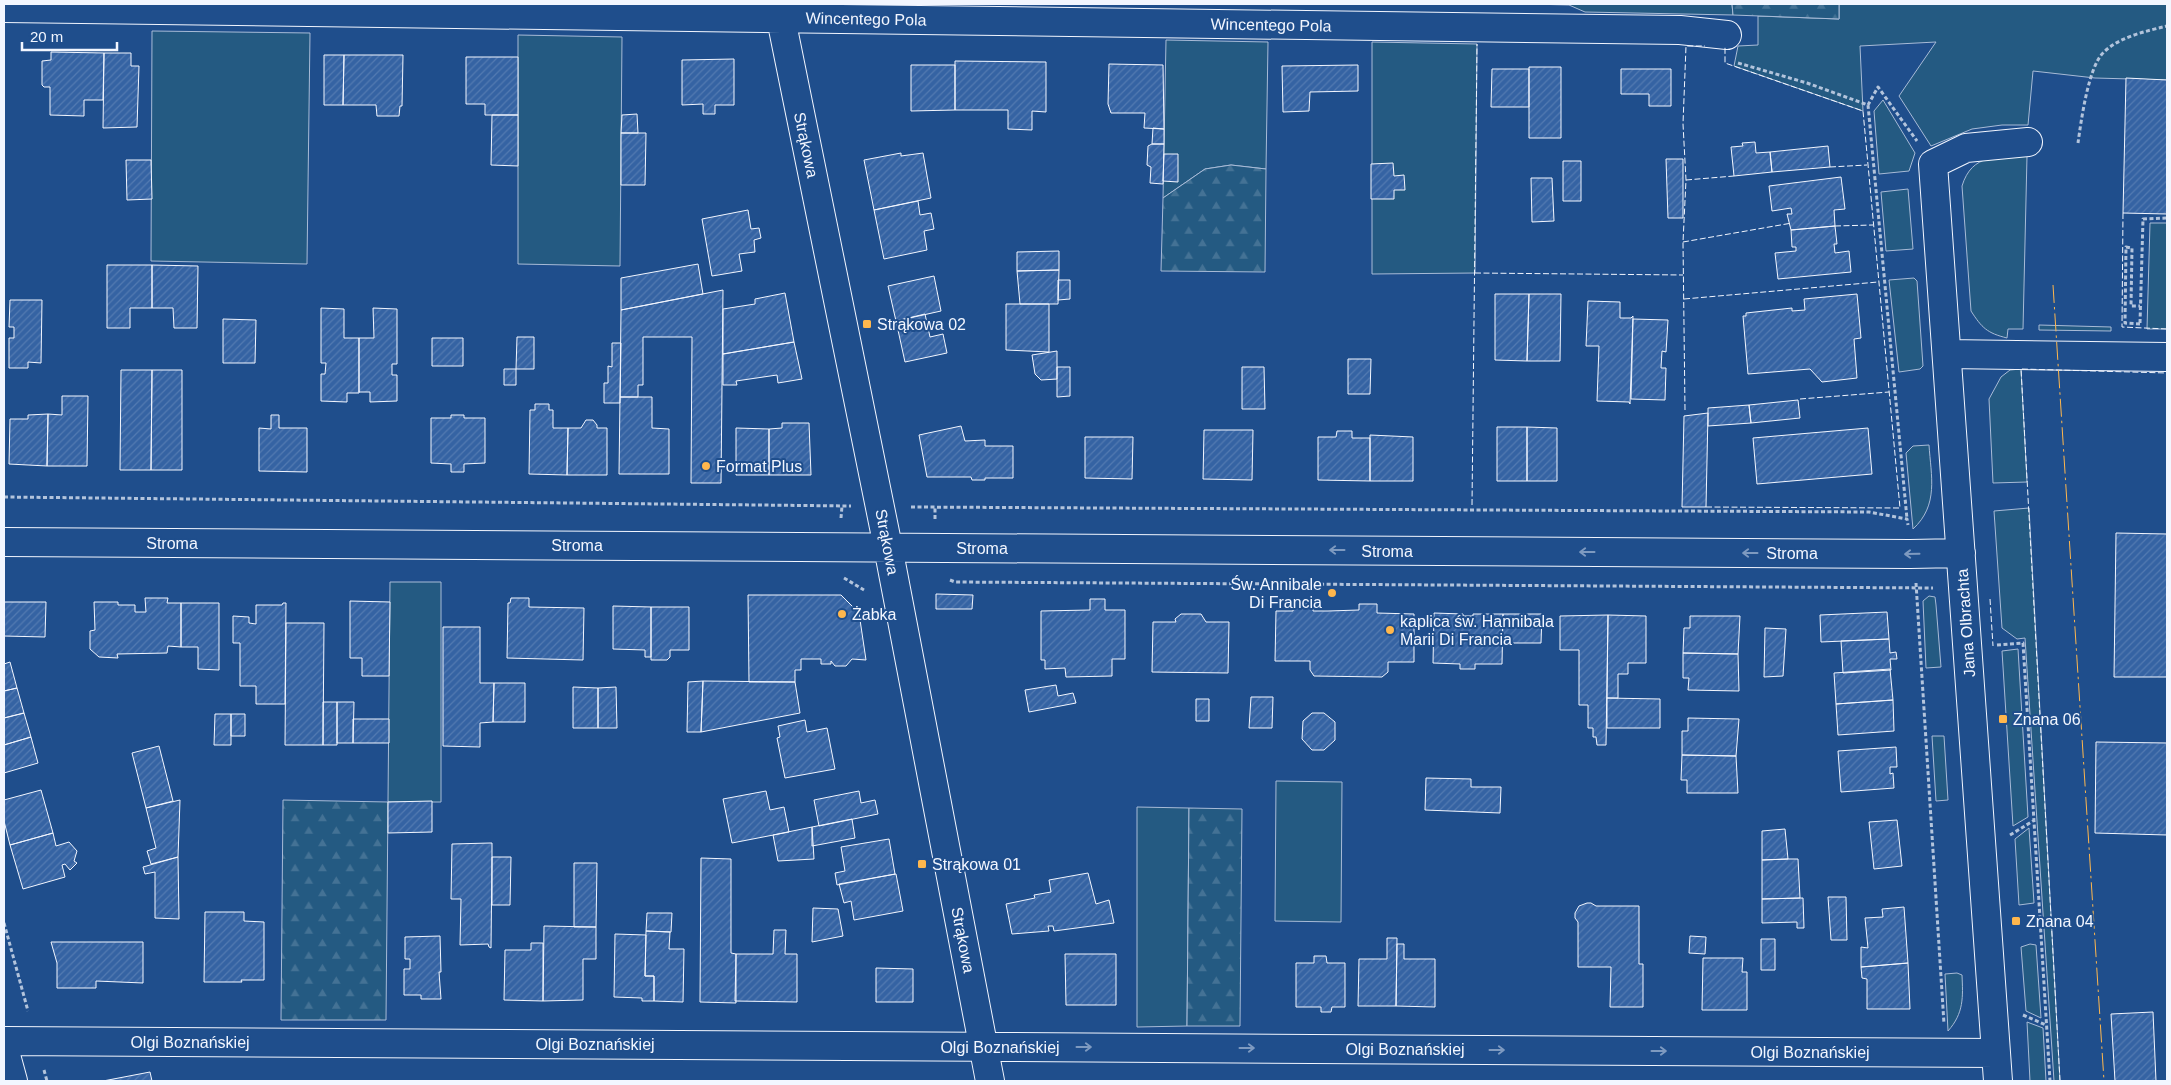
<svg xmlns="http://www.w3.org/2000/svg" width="2171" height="1085" font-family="Arial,sans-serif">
<defs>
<pattern id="forest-firs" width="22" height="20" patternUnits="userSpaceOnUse" patternTransform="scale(1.25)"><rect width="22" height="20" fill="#245a82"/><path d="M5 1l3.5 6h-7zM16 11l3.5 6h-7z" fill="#447295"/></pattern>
<pattern id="building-hatch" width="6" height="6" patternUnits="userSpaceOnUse" patternTransform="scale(1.25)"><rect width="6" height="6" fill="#3563a3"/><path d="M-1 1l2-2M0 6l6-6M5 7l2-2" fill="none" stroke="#537ab1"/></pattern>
</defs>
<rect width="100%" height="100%" fill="#1f4e8c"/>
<path fill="#245a82" stroke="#a8bbd7" d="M1530,4H1732L1733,15L1585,12L1569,5Z
M1839,4H2167V80L2095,78L2033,71L2028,125H2002L1972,129L1931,146L1899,96L1936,42L1860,46L1863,111L1734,66L1738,46L1758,45V16L1839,19Z
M152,31L310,33L307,264L151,261Z
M518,35L622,37L620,266L518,264Z
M1166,40L1268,42L1266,169L1231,165L1205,169L1163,198Z
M1372,42L1477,44L1475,273L1372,274Z
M1883,100L1915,153L1909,171L1879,174L1874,111Z
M2027,156L2023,329H2008L2007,338C1987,333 1982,328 1971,311L1962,186C1972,153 1998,157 2027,156Z
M1908,189L1913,249L1886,251L1881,192Z
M2150,223H2167V329H2147Z
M1914,278L1917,281L1923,366L1920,369L1899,372L1889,280Z
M2039,325L2111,327V331L2039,330Z
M2021,369L2027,482L1993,483L1989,399L2001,377L2010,370Z
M1929,445C1931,476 1939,505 1913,529L1906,453L1913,446Z
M2029,508L2060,1081H2054L2025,638L2017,639L2002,628L1994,511Z
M390,582H441V802H388Z
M1929,596L1935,597L1936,605L1941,667L1926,668L1923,601Z
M2018,649L2028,817L2013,826L2002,651Z
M1932,736H1944L1948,800L1936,801Z
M1276,781L1342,782L1341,922L1275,921Z
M1137,807L1189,808L1187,1026L1137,1027Z
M2029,828L2034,903L2019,905L2015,839Z
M2030,944L2036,945L2041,1018L2026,1011L2021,947Z
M1957,973L1962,975C1963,997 1964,1013 1948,1031L1945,974Z
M2027,1022L2043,1028L2046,1081H2030Z"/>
<path fill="url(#forest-firs)" stroke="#a8bbd7" d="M1732,4H1839V19L1733,15Z
M1231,165L1266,169L1265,272L1161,271L1163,198L1205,169Z
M283,800L388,802L386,1020H281Z
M1189,808L1242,809L1240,1026H1187Z"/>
<path fill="url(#building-hatch)" stroke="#f2f6ff" d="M51,52L104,53L103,100H84V116L50,115V87H44L42,85V61L51,60Z
M104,53H131V66H139L137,127L103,128Z
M324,55H344L343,105H324Z
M344,55H403L402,106H400L399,116H377L376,105H343Z
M466,57H518V115H485V104H466Z
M734,59V105H715V114H703V104L682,105V60Z
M955,61L1046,62V112L1032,111V130L1008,129V110H955Z
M1109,64L1163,65L1164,129L1144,128L1145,113H1111L1108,104Z
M911,65H955V110L911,111Z
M1358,65V91L1310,92L1309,111L1283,112L1282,66Z
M1529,67H1561V138H1529Z
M1492,69H1529V107H1491Z
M1621,69H1671V106H1649V94H1621Z
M2126,78L2167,80V214L2123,213Z
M637,114L638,133H621L622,115Z
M492,115H518V166L491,165Z
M1153,128L1164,129V144H1152Z
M621,133H646L645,185H621Z
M1755,142L1756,153L1770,152L1772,172L1734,176L1731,147L1743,146L1742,143Z
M1152,144H1164L1163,184L1150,183L1151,167L1147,165L1148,146Z
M1828,146L1830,167L1772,172L1770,152Z
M901,153V156L923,153L931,198L874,210L864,160Z
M1164,154H1178V182L1163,181Z
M1666,159H1683V218H1668Z
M126,160H151L152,199L127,200Z
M1563,161H1581V201H1563Z
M1393,163L1394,176L1404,175L1405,190H1394V199H1371V164Z
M1841,177L1845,209L1834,210L1835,226L1791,230L1787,214H1792L1791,208L1772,211L1769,186Z
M1531,178H1552L1554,221L1532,222Z
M918,201L920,215L931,213L934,229L924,231L927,250L884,259L874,210Z
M748,210L751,229L759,228L761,238L754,240L755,252L739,254L742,271L712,276L702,219Z
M1835,226L1837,244H1834L1835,253L1849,251L1851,272L1778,279L1775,253L1796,251V247H1792L1791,230Z
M1059,251V270L1017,271V252Z
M698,264L703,294L621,310V278Z
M107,265H152V308H130V328H107Z
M152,265L198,266L197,328H174L173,308H152Z
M1059,270L1058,304H1020L1017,271Z
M934,276L941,311L896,321L888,286Z
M1058,280H1070V299L1058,300Z
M723,290L721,483H691L692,337H643V385H638V397H620L621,310Z
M785,293L794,342L723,354V309L755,304V299Z
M1495,294H1529L1527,361L1495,360Z
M1529,294H1561L1560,361H1527Z
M1857,294L1861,338L1854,339L1857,378L1822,382L1810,369L1748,374L1743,316H1746V313L1792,308V311L1805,310L1804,299Z
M10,300H42L41,363L28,362V368H9V338H14V327H9Z
M1588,301L1620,302V318H1631L1633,316L1630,404L1629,402L1597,401L1599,346H1586Z
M1006,304H1049V352L1006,350Z
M321,308L344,309V338H359V393H347V402L321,401V374H325L326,363H321Z
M373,308L397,309V364H392V375H397V401L370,402V392H359V338H374Z
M925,314L930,337L943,334L947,353L905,362L896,321Z
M223,319L256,320L255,363H223Z
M1633,319L1668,320L1666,352L1662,351L1661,368H1666L1665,400L1631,399Z
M517,337H534V369H516Z
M432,338H463V366H432Z
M794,342L802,379L778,383L777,375L736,381L737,385H723V354Z
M612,343H621L620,403H604V383H608V366L612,367Z
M1057,351V379L1041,380L1035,374L1032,355Z
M1348,359H1371L1370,394H1348Z
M1057,367H1070V396L1057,397Z
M1242,367H1264L1265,409H1242Z
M504,369H516V385H504Z
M121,370H152L151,470H120Z
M152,370H182V470H151Z
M62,396H88L87,466H47L48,414L62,415Z
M620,397H652V428L669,429V474H619Z
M1798,400L1800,418L1751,423L1749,405Z
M535,404H549V410H553V428H568L567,475L529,474L530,410H535Z
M1749,405L1751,423L1708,426V408Z
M1708,413L1706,507H1682L1684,416Z
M48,414L47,466L9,464L10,419H28V415Z
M271,415H279V428H307V472L259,471V428L271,429Z
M451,415H464V418H485V463L464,464V472H451V464L431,463V418H451Z
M586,420H593L597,425V428H607V475H567L568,428H581Z
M782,423H809L811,475H769V429L782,428Z
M961,426L965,441L985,440V446H1013V478H985V480H972L971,477H927L919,435Z
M1497,427H1527V481H1497Z
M1527,427L1557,428V481H1527Z
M736,428L769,429V475H736Z
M1868,428L1872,474L1757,484L1753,438Z
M1204,430H1253L1252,480L1203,479Z
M1337,431H1352V438H1370V481L1318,480V437H1336Z
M1370,435L1413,437V481H1370Z
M1085,437H1133L1132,479L1085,478Z
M2116,533L2167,534V677H2114Z
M936,594L973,595L972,609H936Z
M748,595H841L859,613L866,660L852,659L846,666H835L831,661V664H821V659H801V670H795V682H749Z
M145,598H168L167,603H181V647L168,646L167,653L117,654L118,658L99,657L90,649V631L95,630L94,602H118V605H135V612H146Z
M511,598H529V607L584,608L583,660L507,658L508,603H510Z
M1090,599H1105V610H1125V659H1112V676L1066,677L1065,668L1045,669V660H1041V611L1090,610Z
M350,601L390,602L389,676H362V658H350Z
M4,602H46L45,637L4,636Z
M181,603H219V670L198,669V647H181Z
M283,603H286L285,704H256V686H240V643H233V616L249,617V623L256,624V605H282Z
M1294,604H1313V611H1328L1359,610V604H1377V613L1414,614V662H1388V672L1382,677L1314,676L1310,670V661H1275L1276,611H1293Z
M613,606L651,607V657H645V650L613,649Z
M651,607H689V650H670V657L667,660H651Z
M1887,612L1889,639L1821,642L1820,615Z
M1434,613L1463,614V616H1473V614H1503L1502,664H1475V669H1460V664L1433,663Z
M1181,614H1201L1206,622H1229L1228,673L1152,672L1153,622H1176L1175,619Z
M1503,614H1542L1541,643H1502Z
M1608,615L1606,745H1597L1596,737H1593V728H1588V705H1579V650H1560V616Z
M1608,615L1646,616V663H1628V674H1618V698H1607Z
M1690,616H1740L1738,654L1683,653L1684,628H1690Z
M286,623H324L323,745H285Z
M443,627H480V683H494L493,722L480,723V747L443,746Z
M1765,628L1786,629L1783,676L1764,677Z
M1889,639L1890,653L1896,652L1897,659H1890L1891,670L1843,673L1841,641Z
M1683,653L1738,654L1739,691L1688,690L1689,678H1683Z
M10,662L17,688L4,691V664Z
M1890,669L1893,700L1836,704L1834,673Z
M703,681L795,682L800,713L701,732Z
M703,681L701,732H687L688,682Z
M494,683H525V722H493Z
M1056,685L1058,696L1073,693L1076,703L1029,712L1025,690Z
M573,687L598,688V728H573Z
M616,687L617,728H598V688Z
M17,688L24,713L4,718V691Z
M1251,697H1273L1272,728H1249Z
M1607,698L1660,699V728H1607Z
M1196,699H1209V721H1196Z
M1893,700L1894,731L1838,735L1836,704Z
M323,702H337V745H323Z
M337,702H354L353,743H337Z
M24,713L31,737L4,745V718Z
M1312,713H1324L1335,722V740L1324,750H1312L1302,739L1303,721Z
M215,714H231V745H214Z
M231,714H245V736H231Z
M1688,718L1739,719L1736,756L1682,755V731H1688Z
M353,719H389V743H353Z
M805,720L807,732L827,728L835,769L785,778L777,738L780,737L778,726Z
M31,737L38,763L4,773V745Z
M2096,742L2167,743V835L2095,833Z
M159,746L173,801L146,808L132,753Z
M1896,747L1897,767H1890V774L1893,773L1894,788L1841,792L1838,751Z
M1682,755L1736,756L1738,793H1687V780H1681Z
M1426,778L1471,779V787H1501L1500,813L1425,810Z
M41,790L53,833L10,845L4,821V800Z
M766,791L770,810L784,807L789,832L732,843L723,799Z
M859,791L861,803L875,800L878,814L819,826L814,800Z
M180,800L178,857L151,864L147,851L156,848L146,808Z
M432,801V832L388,833V802Z
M852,819L855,838L812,846V827Z
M1897,820L1902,866L1874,869L1869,822Z
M812,827L814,859L778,861L773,835Z
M1785,829L1788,859L1762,860V831Z
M53,833L56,846L69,842L77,851L74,861L77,863L70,870L65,864L62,865L65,877L23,889L10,845Z
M889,839L895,874L837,885L835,873L845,871L841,847Z
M490,843H492V857L491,948L489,947L488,944L460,945L461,899H451L452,844Z
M178,857L179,919L155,918V872L145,874L143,867Z
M492,857H511L510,905H492Z
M701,858L731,859V953L736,954V1003L700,1002Z
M1788,859H1798L1800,898L1762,899V860Z
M574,863H597L596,927H574Z
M1088,873L1096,904L1109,900L1114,923L1054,931L1053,926H1048L1049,931L1012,934L1006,904L1035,898L1034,895L1051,892L1049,880Z
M896,874L903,911L854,920L851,901L844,903L839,884Z
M1828,897H1846L1847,940H1831Z
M1803,898L1804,928H1797V922L1762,923V899Z
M1587,903H1591L1596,906H1639V964H1643V1007H1610L1611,967H1578V922L1575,918V913L1579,906Z
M1904,907L1908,963L1861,967V947L1868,948L1865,918L1883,917L1882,909Z
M813,908L838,909L843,936L812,942Z
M205,912H244V921L264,922V980H241L242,982H204Z
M647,913H672L671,932L646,931Z
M544,926L596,927V959H583V1000L543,1001Z
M774,930H786L785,954H797V1002L735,1001L736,954H773Z
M646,931L670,932L669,949H684L683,1002L654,1001V976H645Z
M615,934L646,935L645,976H654V1001H642V998L614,997Z
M440,936L441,972H439L441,999H421V995H404V969H410V959H405V937Z
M1690,936L1706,937L1705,954L1689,953Z
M1387,938H1397L1396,1006H1358L1359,959H1387Z
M1761,939H1775V970H1761Z
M51,942H143V983L96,981V988H57V963Z
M531,943H543V1001L504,1000L505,950H531Z
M1397,944H1404V959H1435V1007L1396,1006Z
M1065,954H1116V1005H1066Z
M1314,956H1326L1327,963H1345V1007H1332L1331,1012H1321V1007H1296V963H1314Z
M1703,958H1743L1742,972H1747V1010H1702Z
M1908,963L1910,1009H1867V979L1862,978L1861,967Z
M876,968L913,969V1002H876Z
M2153,1012L2156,1081H2115L2111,1014Z
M150,1072L152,1081H103Z"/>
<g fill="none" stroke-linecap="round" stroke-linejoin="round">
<g stroke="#f2f6ff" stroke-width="30">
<path id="minor" d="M778,4L888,547L990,1081
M4,8L1680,30L1727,35
M1948,354L2167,357
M4,542L1910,554L1961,553
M4,1041L1996,1053
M4,1048L13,1081
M1998,1081L1933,164L1966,148L2028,142"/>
</g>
<path stroke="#b3c4dc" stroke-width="3" stroke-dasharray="4 2.5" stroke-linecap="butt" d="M1738,63L1807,83L1868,105L1878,87L1917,141
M1868,105L1907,519
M2078,143C2081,122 2088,68 2103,53C2118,37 2147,31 2167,26
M2140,323L2143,219L2167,218
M2140,324L2125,323L2126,247L2132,248L2131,306H2140
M4,497L851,506
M911,507L1869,512L1907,519L1908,525
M841,518L842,506
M935,519V507
M844,578L864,590
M950,580L955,582L1933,588
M1916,583L1944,1024
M1997,645L2023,643L2050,1081
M2010,835L2033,821
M4,923L28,1011
M2023,1015L2046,1025
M44,1070L47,1081"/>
<use href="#minor" stroke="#1f4e8c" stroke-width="28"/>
<path stroke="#f2f6ff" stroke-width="1" stroke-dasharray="6 2.5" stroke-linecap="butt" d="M1830,167L1867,165
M1686,180L1734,176
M2123,213L2122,327L2167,329
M1835,226L1873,225
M1683,242L1792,223
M1475,273L1683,275
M1684,299L1878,282
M1800,399L1889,392
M1685,410L1683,242L1686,180L1683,124L1686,46H1705
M1472,505L1477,44
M1706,507L1900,508L1863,111L1725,63V46
M1990,599L1993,646
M2060,1081L2021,369L2167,373"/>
<path stroke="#ffb74d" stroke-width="1" stroke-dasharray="18 4 2.5 4" stroke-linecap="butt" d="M2053,285L2104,1081"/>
</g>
<defs><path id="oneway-shaft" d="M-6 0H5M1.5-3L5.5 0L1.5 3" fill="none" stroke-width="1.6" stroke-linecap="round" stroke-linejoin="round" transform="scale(1.25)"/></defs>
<g stroke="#7e9ac0">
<use href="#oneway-shaft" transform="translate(1337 550) rotate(-180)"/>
<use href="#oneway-shaft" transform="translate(1587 552) rotate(-180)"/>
<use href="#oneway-shaft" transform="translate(1750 553) rotate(-180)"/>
<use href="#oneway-shaft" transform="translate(1912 554) rotate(179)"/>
<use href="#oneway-shaft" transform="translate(1084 1047)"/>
<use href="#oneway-shaft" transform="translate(1247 1048)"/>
<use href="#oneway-shaft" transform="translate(1497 1050)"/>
<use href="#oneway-shaft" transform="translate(1659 1051)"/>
</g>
<g fill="#ffb74d" stroke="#1f4e8c" stroke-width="2">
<rect x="862" y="319" width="10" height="10" rx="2.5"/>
<circle cx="706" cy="466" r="5"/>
<circle cx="1332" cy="593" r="5"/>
<circle cx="842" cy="614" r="5"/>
<circle cx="1390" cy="630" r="5"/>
<rect x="1998" y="714" width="10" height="10" rx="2.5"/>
<rect x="917" y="859" width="10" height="10" rx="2.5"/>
<rect x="2011" y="916" width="10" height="10" rx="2.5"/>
</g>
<g text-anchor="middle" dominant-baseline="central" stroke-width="4" stroke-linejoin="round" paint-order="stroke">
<g font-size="16" fill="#f2f6ff" stroke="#1f4e8c">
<text transform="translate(866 19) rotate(1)">Wincentego Pola</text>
<text transform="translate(1271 25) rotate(1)">Wincentego Pola</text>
<text transform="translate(806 145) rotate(78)">Strąkowa</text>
<text transform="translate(887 542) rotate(79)">Strąkowa</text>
<text x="172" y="543">Stroma</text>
<text x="577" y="545">Stroma</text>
<text x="982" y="548">Stroma</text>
<text x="1387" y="551">Stroma</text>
<text x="1792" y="553">Stroma</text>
<text transform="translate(1966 623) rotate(-94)">Jana Olbrachta</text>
<text transform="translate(963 940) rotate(79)">Strąkowa</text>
<text x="190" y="1042">Olgi Boznańskiej</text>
<text x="595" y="1044">Olgi Boznańskiej</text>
<text x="1000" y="1047">Olgi Boznańskiej</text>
<text x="1405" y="1049">Olgi Boznańskiej</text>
<text x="1810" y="1052">Olgi Boznańskiej</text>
</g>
<g font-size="16" fill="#f2f6ff" stroke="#1f4e8c" text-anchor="start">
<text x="877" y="324">Strąkowa 02</text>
<text x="716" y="466">Format Plus</text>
<text x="1322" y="584" text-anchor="end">Św. Annibale<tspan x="1322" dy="18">Di Francia</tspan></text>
<text x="852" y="614">Żabka</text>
<text x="1400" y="621">kaplica św. Hannibala<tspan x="1400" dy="18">Marii Di Francia</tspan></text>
<text x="2013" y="719">Znana 06</text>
<text x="932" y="864">Strąkowa 01</text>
<text x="2026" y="921">Znana 04</text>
</g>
</g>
<rect width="2171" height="1085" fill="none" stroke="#f2f6ff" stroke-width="10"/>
<path d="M22 42v8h95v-8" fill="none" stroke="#f2f6ff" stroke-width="2.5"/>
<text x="30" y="42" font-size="15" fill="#f2f6ff" stroke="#1f4e8c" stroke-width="4" paint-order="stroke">20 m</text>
</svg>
